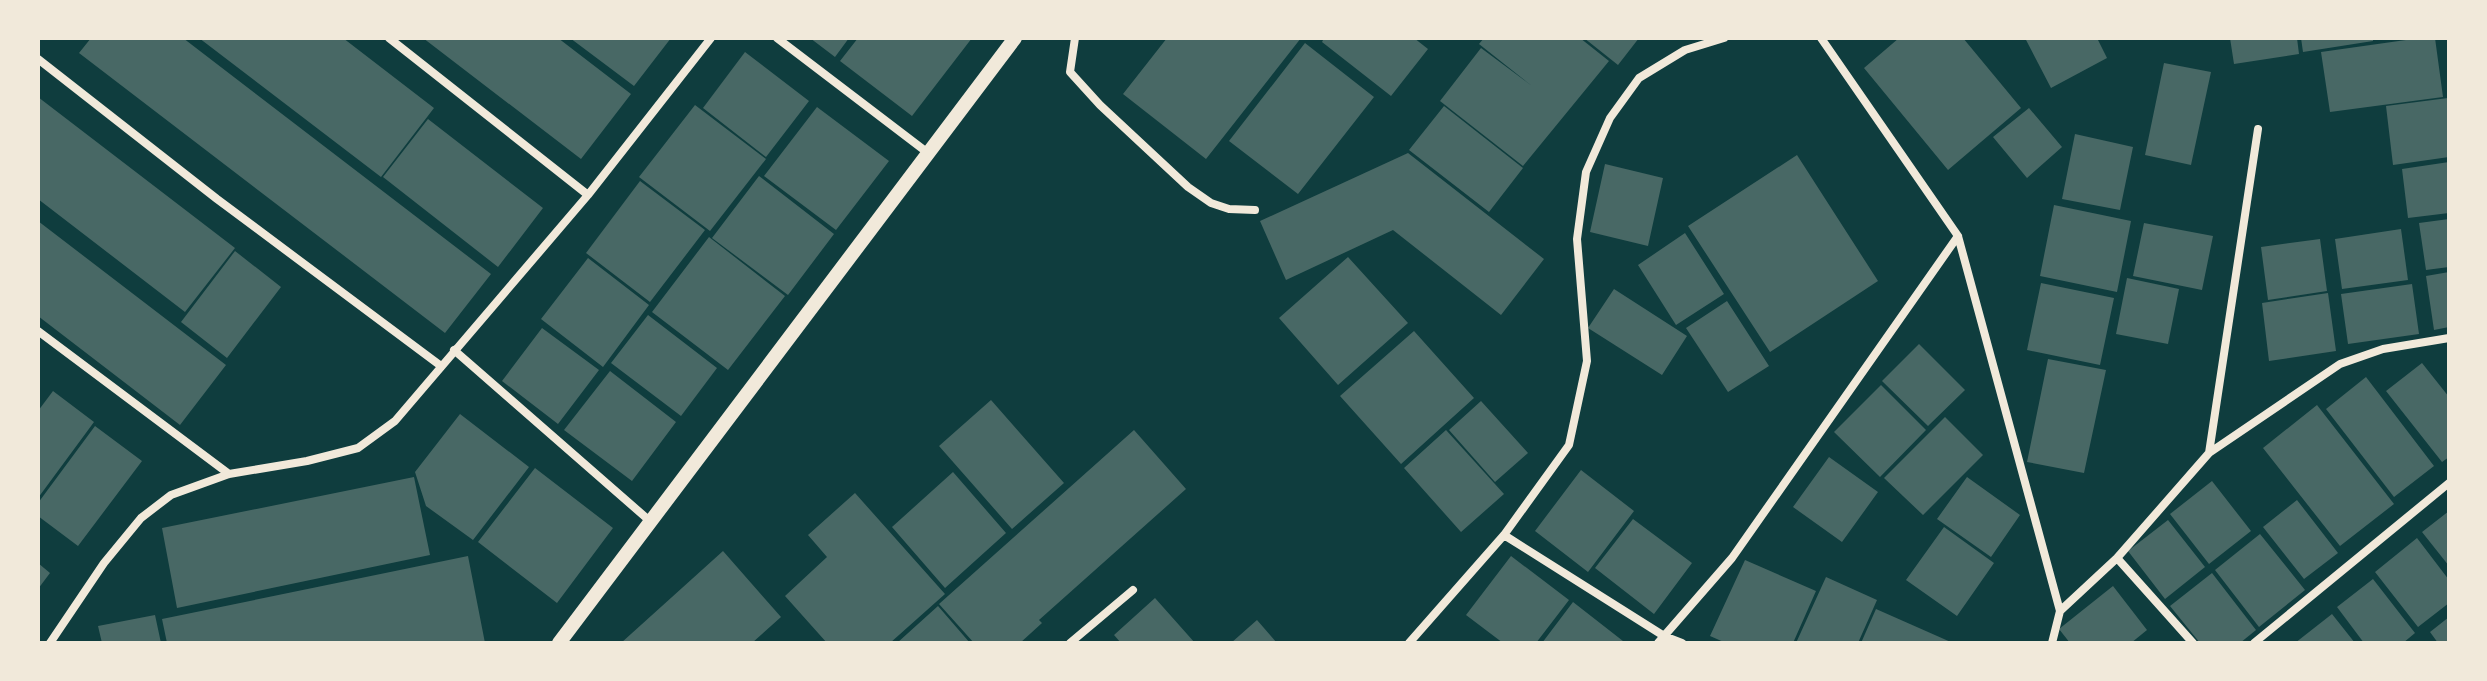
<svg xmlns="http://www.w3.org/2000/svg" width="2487" height="681" font-family="Cabin,sans-serif">
<rect width="100%" height="100%" fill="#0f3d3e"/>
<path fill="#486865" d="M91,38H183L491,274L445,333L79,53Z
M199,38H343L434,108L381,177Z
M423,38H558L631,94L581,159Z
M570,38H671L634,86Z
M810,38H849L835,57Z
M858,38H972L912,116L840,61Z
M1167,38H1301L1206,159L1123,94Z
M1324,38H1414L1428,49L1391,96L1322,42Z
M1484,38H1580L1609,61L1523,166L1440,101L1481,48L1532,86L1479,44Z
M1584,38H1639L1618,65Z
M1899,38H1963L2021,108L1948,170L1864,68Z
M2025,38H2097L2107,58L2051,88Z
M2230,38H2297L2299,54L2234,64Z
M2301,38H2373V41L2303,52Z
M2420,38H2435L2443,97L2330,112L2321,52Z
M1305,43L1374,97L1298,194L1229,141Z
M745,52L809,101L766,157L703,108Z
M2164,63L2211,72L2191,165L2145,155Z
M38,97L235,248L185,312L38,199Z
M2448,98L2449,157L2393,165L2386,106Z
M695,105L766,159L710,231L639,177Z
M1444,106L1523,168L1489,212L1409,150Z
M817,107L889,161L836,230L764,176Z
M2029,108L2062,147L2027,178L1993,137Z
M428,119L543,208L498,267L383,177Z
M2075,134L2133,147L2120,210L2062,199Z
M1408,153L1544,259L1501,315L1393,230L1286,280L1260,221Z
M1797,155L1878,281L1770,352L1688,226Z
M2449,162V213L2408,218L2402,169Z
M1605,164L1663,178L1648,246L1590,232Z
M759,176L834,234L788,295L712,238Z
M640,181L705,230L650,302L586,253Z
M2054,205L2131,221L2117,292L2040,276Z
M2449,219V267L2426,270L2419,223Z
M38,221L226,365L180,425L38,316Z
M2144,223L2213,236L2202,290L2133,276Z
M2401,229L2408,280L2342,289L2335,239Z
M1685,233L1724,294L1676,325L1638,265Z
M709,237L785,296L728,370L652,312Z
M2320,239L2327,291L2268,300L2261,247Z
M235,251L281,287L227,358L181,322Z
M1348,257L1408,323L1338,385L1279,318Z
M588,258L649,305L603,367L541,319Z
M2449,272V327L2434,330L2426,276Z
M2127,278L2179,289L2168,344L2116,334Z
M2041,283L2114,298L2100,365L2027,350Z
M2412,284L2419,334L2348,344L2341,294Z
M1614,289L1687,336L1662,375L1588,328Z
M2328,293L2336,351L2269,361L2262,303Z
M1727,301L1769,366L1728,392L1686,328Z
M648,315L717,368L681,416L611,363Z
M542,328L599,370L558,424L502,381Z
M1414,331L1474,398L1401,464L1340,396Z
M1919,344L1965,390L1928,426L1882,381Z
M2048,359L2106,370L2084,473L2027,462Z
M2422,363L2449,397V457L2442,462L2386,391Z
M610,371L676,422L632,481L564,430Z
M2366,377L2434,466L2394,497L2326,409Z
M1881,385L1926,430L1880,477L1834,432Z
M53,391L94,422L38,498V411Z
M991,400L1064,483L1012,529L939,446Z
M1481,401L1528,453L1495,482L1449,430Z
M2317,405L2394,504L2340,546L2263,448Z
M460,414L529,467L473,540L426,506L415,472Z
M1945,417L1983,455L1923,515L1884,478Z
M95,426L142,461L78,546L38,516V503Z
M1134,430L1186,489L1039,620L1042,623L1020,643H974L939,604Z
M1446,430L1504,494L1461,532L1404,468Z
M1829,457L1878,492L1842,542L1793,507Z
M535,468L613,528L557,603L478,542Z
M1581,470L1634,511L1588,572L1535,531Z
M953,472L1006,533L945,588L892,527Z
M414,477L430,555L177,608L162,528Z
M1967,477L2020,515L1991,557L1937,519Z
M2212,481L2251,531L2209,564L2170,514Z
M855,493L945,594L890,643H827L785,596L827,557L808,535Z
M2297,500L2338,553L2304,579L2263,527Z
M2449,511V566L2422,532Z
M1633,519L1692,563L1654,614L1595,568Z
M2168,520L2205,567L2165,599L2128,551Z
M1944,527L1994,563L1957,616L1906,580Z
M2260,534L2305,590L2259,627L2215,570Z
M2417,538L2449,580V603L2418,627L2375,572Z
M723,551L781,617L752,643H621Z
M468,556L485,643H167L162,619Z
M1511,556L1569,600L1536,643H1503L1466,615Z
M1745,560L1816,591L1793,643H1726L1710,636Z
M38,563L50,573L38,589Z
M2212,573L2256,630L2240,643H2200L2170,606Z
M1826,577L1877,600L1858,643H1796Z
M2373,579L2415,633L2403,643H2364L2337,607Z
M2113,586L2147,630L2131,643H2070L2059,629Z
M1155,598L1195,643H1121L1114,635Z
M1573,602L1623,641L1621,643H1542Z
M938,606L970,643H897Z
M1876,609L1953,643H1861Z
M2332,614L2355,643H2295Z
M155,615L161,643H102L98,626Z
M2449,617V643H2438L2430,632Z
M1257,620L1277,643H1231Z"/>
<g fill="none" stroke-linecap="round" stroke-linejoin="round">
<path stroke="#f1e9da" stroke-width="8" d="M389,38L588,195
M777,38L928,153
M1075,38L1070,72L1100,105L1188,187L1211,203L1229,209L1255,210
M1821,38L1958,236L2060,611L2052,643
M38,59L217,199L441,366
M38,331L229,474
M454,350L651,522
M2209,453L2258,129
M1504,535L1664,636L1682,643
M2117,558L2193,643
M2060,611L2117,558L2209,453L2340,364L2383,349L2449,338
M50,643L104,563L141,518L171,495L229,474L307,461L358,448L395,421L588,195L711,38
M1070,643L1133,590
M1409,643L1504,535L1569,445L1587,361L1577,239L1586,172L1610,118L1639,78L1685,50L1724,38
M1658,643L1732,558L1958,236
M2254,643L2449,483"/>
<path stroke="#f1e9da" stroke-width="14" d="M559,643L1015,38"/>
</g>
<rect width="2487" height="681" fill="none" stroke="#f1e9da" stroke-width="80"/>
</svg>
